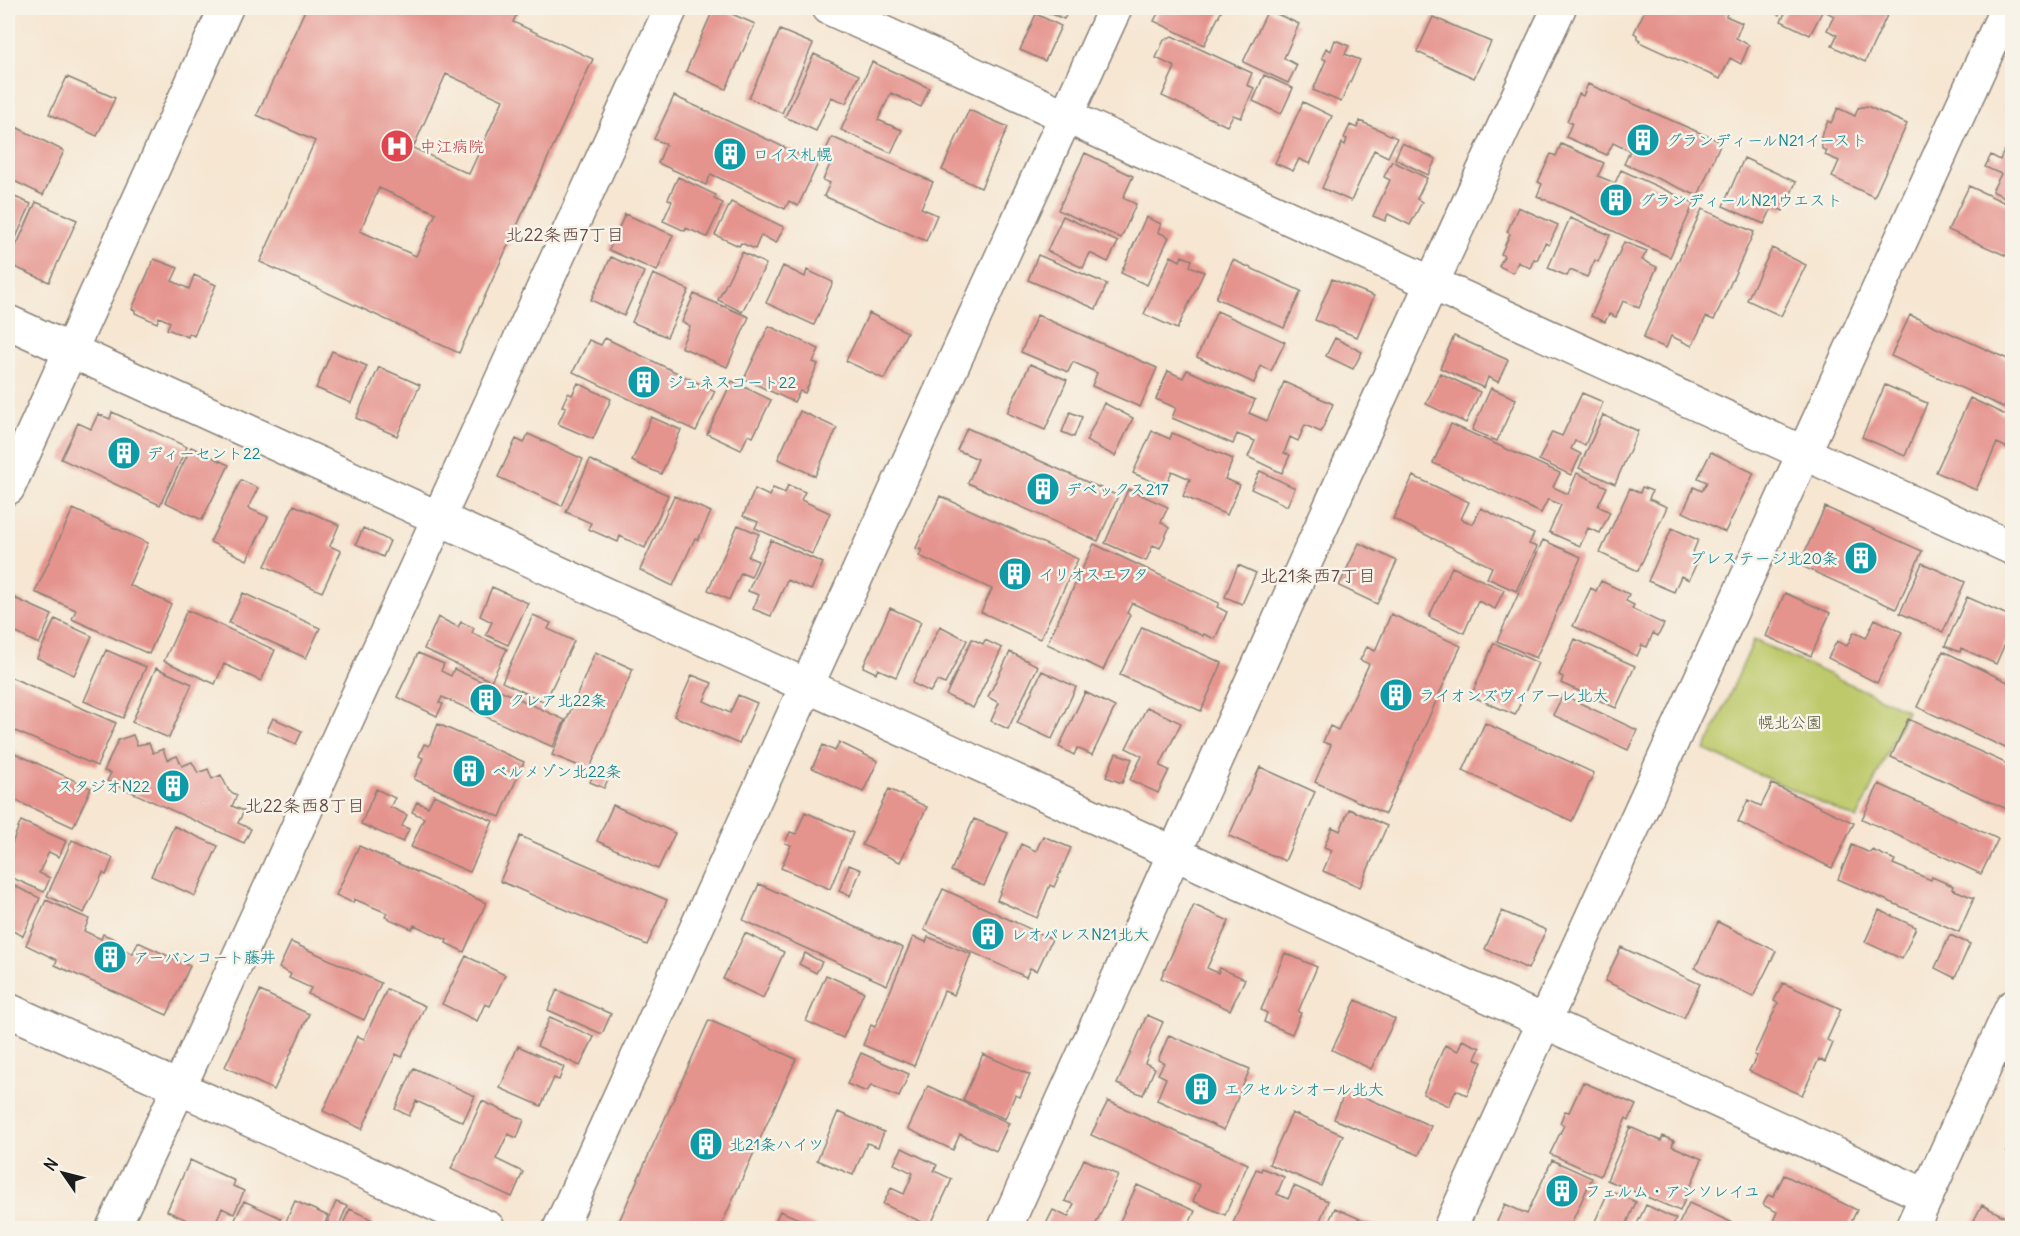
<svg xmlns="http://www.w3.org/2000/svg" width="2020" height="1236" font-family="Delius,'Klee One',sans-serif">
<rect width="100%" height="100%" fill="#f7f3e8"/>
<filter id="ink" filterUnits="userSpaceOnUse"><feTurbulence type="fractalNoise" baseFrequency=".0167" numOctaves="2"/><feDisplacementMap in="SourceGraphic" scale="12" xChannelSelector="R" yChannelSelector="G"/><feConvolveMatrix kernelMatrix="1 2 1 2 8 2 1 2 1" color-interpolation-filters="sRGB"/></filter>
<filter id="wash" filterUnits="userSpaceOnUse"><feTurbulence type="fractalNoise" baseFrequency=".008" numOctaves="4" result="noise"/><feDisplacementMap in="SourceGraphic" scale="24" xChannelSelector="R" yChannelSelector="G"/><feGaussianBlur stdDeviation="1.35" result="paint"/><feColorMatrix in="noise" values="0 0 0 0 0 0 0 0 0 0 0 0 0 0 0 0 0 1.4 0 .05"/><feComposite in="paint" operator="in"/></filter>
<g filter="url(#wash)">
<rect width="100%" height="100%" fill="#f6e6d2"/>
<path fill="#bdc96a" stroke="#6c7243" stroke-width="1.5" d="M1754,640L1907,710L1857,819L1705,750Z"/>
<g id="blocks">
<path fill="#e5938d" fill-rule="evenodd" d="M306,8H520L513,22L593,59L459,353L260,262L315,141L257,115ZM446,74L503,100L469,174L413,148ZM379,188L436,213L416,256L360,231Z
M714,8H718L755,24L726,89L686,71Z
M923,8H941L936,17L921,10Z
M1037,8H1070L1064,19Z
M1161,8H1217L1222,10L1204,45L1154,21Z
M1646,8H1721L1728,11L1726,16L1742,23L1736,38L1749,45L1741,64L1730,58L1720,79L1639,42L1640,40L1637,38V35L1634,33Z
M1762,8H1782L1779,15Z
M1788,8H1887L1890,9L1865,62L1832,46L1837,35L1827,30L1834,16L1823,10L1810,35L1781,21Z
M1268,10L1299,24L1284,58L1297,65L1288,83L1243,62Z
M1036,14L1061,26L1045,61L1020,50Z
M1433,17L1491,42L1474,78L1417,52Z
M780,30L813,44L782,113L749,98Z
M1172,36L1252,73L1247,85L1254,88L1241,118L1233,115L1227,126L1162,96L1175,67L1156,58L1164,40Z
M1335,40L1349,46L1345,54L1360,60L1341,102L1313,90L1326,60L1322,58L1326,48L1331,51Z
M814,54L859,75L846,103L831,97L816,131L785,117Z
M872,62L929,88L921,107L891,93L878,120L902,130L891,153L841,130Z
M1264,75L1293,88L1281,114L1253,101Z
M67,77L115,98L97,136L49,114Z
M1588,84L1721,142L1698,196L1624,164L1630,151L1613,143L1607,155L1566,137L1572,123L1567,121L1579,94L1583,96Z
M2012,89V112L2004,108Z
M674,96L818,163L798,206L789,201L785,209L711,174L706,185L658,163L666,144L654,139Z
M1303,102L1332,116L1310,164L1299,159L1293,171L1275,163Z
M1867,106L1907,124L1874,197L1832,177L1839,161L1825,155L1827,151L1822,149L1821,136L1828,121L1831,123L1838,108L1855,116L1858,108Z
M969,110L1008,127L981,188L942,170Z
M1360,121L1397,138L1388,157L1374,150L1351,201L1322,188L1342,143L1345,145L1347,139L1344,138L1350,125L1357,128Z
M14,126L64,151L43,195L8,178L9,159L8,139Z
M832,137L933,182L921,208L937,215L926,241L824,196L830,183L823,180L831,162L822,158Z
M1402,143L1436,159L1428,175L1395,159Z
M1561,144L1604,163L1598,176L1615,183L1621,170L1694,203L1670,257L1537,196L1542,184L1538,182L1551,154L1556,156Z
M2012,149V201L1992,191L2001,174L1985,167L1991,155L2000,160L2004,151L2011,154Z
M1085,153L1133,176L1123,198L1136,204L1121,238L1058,210Z
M1744,158L1796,182L1783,211L1773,206L1764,224L1723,206Z
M1392,161L1427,178L1417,199L1422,202L1410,225L1388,214L1385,221L1373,216L1390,180L1384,177Z
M678,177L716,195L714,199L723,203L707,237L686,228L685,231L663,221L672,201L668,199Z
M1969,186L2012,206V249L2009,257L1948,230Z
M8,194L31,204L10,251H8Z
M36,202L77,220L49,282L8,264Z
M731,202L784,227L776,243L761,235L755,249L741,243L739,246L715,235Z
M1518,207L1558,225L1549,245L1545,243L1537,260L1534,259L1530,268L1518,262L1513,273L1499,266L1504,256L1501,254L1510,234L1507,232Z
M1702,209L1754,232L1714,320L1706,317L1692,346L1671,336L1666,348L1643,338Z
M625,214L673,235L657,271L609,250Z
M1063,216L1118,242L1108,262L1090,253L1083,268L1047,251Z
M1146,217L1161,224L1158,232L1169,237L1147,285L1121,273Z
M1570,218L1610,235L1598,262L1595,260L1587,277L1570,270L1567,276L1548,268Z
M1624,242L1647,251L1642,260L1657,267L1639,308L1623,301L1616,317L1609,314L1605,322L1591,316Z
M1772,248L1806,265L1781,316L1747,300Z
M742,252L766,264L742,312L718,300Z
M1038,255L1107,284L1096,309L1028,280Z
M1171,256L1180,261L1182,256L1192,260L1190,266L1204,272L1177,329L1144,314Z
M611,257L644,272L624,316L591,300Z
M154,259L178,268L172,281L189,289L194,275L216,285L194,336L189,333L188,337L167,329L170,322L159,317L157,323L135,313V310L132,309Z
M1233,260L1301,291L1284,328L1216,298Z
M783,266L805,277L807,270L833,282L814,325L766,303Z
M653,274L689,290L667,337L632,322Z
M1332,279L1374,296L1357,337L1315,320Z
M694,294L749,317L727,367L681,347L690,326L682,322Z
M1217,311L1285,342L1271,371L1261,366L1254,383L1197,357Z
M869,313L907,332L884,379L846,361Z
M1037,315L1157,368L1140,407L1092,386L1097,373L1073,362L1068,372L1021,352Z
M1910,315L2012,361V411L1891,356Z
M769,326L819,349L813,362L818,364L805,393L800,391L794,402L744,379Z
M1454,336L1508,360L1498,382L1488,377L1484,388L1440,368Z
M605,338L715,391L696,431L573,372L589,340L601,345Z
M1335,338L1362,352L1353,369L1326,356Z
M332,351L367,366L351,403L316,388Z
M1030,364L1067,380L1045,430L1007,413Z
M379,367L420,385L397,436L356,418Z
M1187,370L1255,400L1249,413L1267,421L1284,382L1333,404L1321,432L1305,425L1298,441L1290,437L1284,453L1290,455L1282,473L1248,457L1255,441L1237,434L1233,444L1172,418L1176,408L1156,399L1168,371L1183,378Z
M1440,373L1480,392L1466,423L1426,404Z
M732,381L771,400L753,437L748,435L741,450L707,434Z
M578,383L611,399L593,439L558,424L566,407L562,406L568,393L572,395Z
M1885,385L1927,403L1905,456L1862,437Z
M1491,388L1516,399L1497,441L1472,430Z
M1582,393L1603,402L1585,445L1575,441L1571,449L1581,454L1571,475L1539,460L1552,432L1562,436Z
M1970,398L2012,418V450L1997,443L1976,490L1936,472Z
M1104,403L1133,418L1115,456L1086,441Z
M800,411L837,428L815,476L778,459Z
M112,412L187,447L160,505L61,459L78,423L91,429L98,414L110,419Z
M1070,412L1082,417L1074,437L1062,432Z
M1603,415L1638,431L1615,484L1579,468Z
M651,417L681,430L661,474L632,461Z
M1451,424L1560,473L1553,487L1568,494L1577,473L1607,487L1598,506L1610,512L1600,533L1588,528L1580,546L1549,532L1561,505L1548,499L1541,513L1433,463Z
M967,428L1118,496L1098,541L968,483L978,459L957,450Z
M1152,431L1170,439L1172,433L1233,459L1225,479L1240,485L1227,515L1183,496L1190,479L1172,471L1165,487L1133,473Z
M528,434L583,459L562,506L498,477L516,439L524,443Z
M191,447L229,465L202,520L165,502Z
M1711,452L1754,473L1725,532L1683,512L1694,487L1702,491L1707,482L1698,478Z
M590,460L668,495L645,548L620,536L618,542L588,529L591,523L566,512Z
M1260,471L1295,488L1287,506L1251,489Z
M1413,476L1469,502L1461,519L1473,524L1481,508L1534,534L1529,544L1537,547L1516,591L1487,578L1492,567L1393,519Z
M241,480L258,488L248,508L268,517L247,560L210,542Z
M788,485L805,492L801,500L830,513L812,554L755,528L758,522L743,516L755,489L769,496L773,488L785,493Z
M1642,487L1652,491L1649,499L1667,507L1638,571L1600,553L1630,488L1640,493Z
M1128,489L1168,507L1161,522L1169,528L1160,548L1153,545L1146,561L1105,543Z
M674,496L711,512L698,540L695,538L673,586L640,570Z
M940,496L1078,559L1040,639L981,612L992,589L919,556L922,550L916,548Z
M294,505L339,525L330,546L341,551L322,592L265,566Z
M1825,507L1922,551L1896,609L1799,565Z
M73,509L148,543L129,585L171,604L149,654L72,619L76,610L35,592Z
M738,525L759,534L748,557L758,561L751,577L741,573L729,600L708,590Z
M363,528L390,541L383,557L356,544Z
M1672,528L1698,540L1691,557L1698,560L1689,580L1681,576L1674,592L1648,581Z
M771,540L823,563L811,590L787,580L771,616L753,609L759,595L748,591Z
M1543,540L1581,557L1536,658L1497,641Z
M1359,543L1397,561L1377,604L1339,586Z
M1094,544L1219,603L1217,607L1227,612L1215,639L1204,634L1203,636L1132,603L1127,613L1130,615L1103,670L1047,644Z
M1922,563L1965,582L1943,632L1900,613Z
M1238,565L1256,573L1242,604L1225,597Z
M1452,567L1504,590L1495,609L1478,601L1464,633L1429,617Z
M1601,581L1629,594L1626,601L1634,605L1632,609L1664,624L1658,636L1653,633L1647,647L1642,645L1637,656L1573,626L1591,588L1596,591Z
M492,587L528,603L508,645L486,635L492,622L480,616Z
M243,593L320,628L306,658L229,623Z
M1785,593L1830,613L1811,656L1766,636Z
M10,596L52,615L39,644L8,629V600Z
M1967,597L2012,617V628L1996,664L1961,648L1960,652L1945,646Z
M890,608L921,622L896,677L878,669L876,673L863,667Z
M187,610L275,650L261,681L224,664L215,684L164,661Z
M1391,614L1461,646L1385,814L1315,782L1331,745L1323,742L1330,726L1338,730L1369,664L1360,660L1367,647L1375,651Z
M533,615L551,623L548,629L574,641L545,702L502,682Z
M438,617L458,627L461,622L474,628L472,633L507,649L491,681L424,649Z
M55,619L92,636L74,675L37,658Z
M1875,619L1902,632L1877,683L1828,658L1837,641L1847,646L1854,632L1866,638Z
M940,626L967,640L945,684L937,681L930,692L912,683Z
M1142,627L1222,663L1201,711L1120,675Z
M972,639L983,644L985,640L1002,648L973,708L946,695Z
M1575,639L1635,666L1616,708L1561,683L1563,677L1559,675Z
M1494,643L1538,663L1515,715L1471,696Z
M106,650L146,667L123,718L84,701Z
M1943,651L2012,684V751L1917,707Z
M595,652L633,669L589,770L552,755Z
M1010,652L1038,666L1008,729L991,721L999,703L988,697Z
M418,653L444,664L441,671L451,676L454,669L565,720L553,747L442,697L439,703L443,704L437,716L397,697Z
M156,668L192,684L169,738L132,722Z
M1042,671L1076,687L1052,739L1017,723Z
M692,675L712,683L704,701L730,713L738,695L757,703L739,744L674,716Z
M8,676L116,723L97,766L8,728Z
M1085,692L1115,707L1092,755L1077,748L1074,755L1059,747Z
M1563,695L1637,730L1628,750L1553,715Z
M1147,707L1181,723L1160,766L1169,770L1158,793L1130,780L1142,756L1126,748Z
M273,718L302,731L296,744L267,731Z
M1908,719L2012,766V804L2009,810L1891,757Z
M1485,723L1594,773L1572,821L1463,771Z
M438,724L524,762L500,817L414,779L423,758L419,756L424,744L429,746Z
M133,735L137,745L149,743L153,753L163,749L167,760L177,756L182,766L192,762L198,773L208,769L212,779L221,775L229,791L237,795L232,806L244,811L238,823L251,829L244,843L107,781L111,773L104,771L118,740Z
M839,742L878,761L863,792L812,768L823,745L835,751Z
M8,750L91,788L73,827L8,797Z
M1116,753L1132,759L1122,783L1106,777Z
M1260,767L1315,792L1285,861L1229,836Z
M595,771L609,777L604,788L590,782Z
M1772,784L1854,823L1832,868L1738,822L1748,800L1761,806Z
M1879,784L1998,839L1981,874L1862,819Z
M376,789L395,798L390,807L407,815L402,826L409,829L403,842L361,824Z
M889,789L927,807L900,862L862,845Z
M434,795L493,821L470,872L411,847L424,818L412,812L417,802L428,807Z
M613,805L675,833L658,869L597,841Z
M1349,809L1387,826L1360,887L1323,871L1332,850L1324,847L1332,827L1340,831Z
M805,812L853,833L830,889L781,868L791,845L785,843L790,832L796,834Z
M974,819L1008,833L984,886L951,871Z
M21,821L66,841L59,857L49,852L39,873L50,878L44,892L8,876V853Z
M174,826L218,846L195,896L151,876Z
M520,836L667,900L647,945L500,881Z
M1043,836L1071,848L1054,887L1050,885L1037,918L997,900L1021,844L1036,851Z
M72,840L113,858L106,875L103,873L84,913L47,896Z
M1852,845L1870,853L1872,850L1895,860L1893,864L1931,880L1932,877L1953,886L1952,889L1974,898L1959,932L1838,879Z
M359,846L486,903L464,952L446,943L447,940L414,925L412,929L385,917L387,913L354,899L353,903L336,895Z
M849,865L861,870L850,896L839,891Z
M8,883L40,898L23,936L8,929Z
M759,884L903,948L887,985L743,920Z
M943,889L1052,939L1037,971L1030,968L1026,977L924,930Z
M46,900L89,919L84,931L101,939L103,934L117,940L114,945L133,954L138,942L190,966L167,1015L55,965L57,960L26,945Z
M1194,905L1229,921L1207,968L1218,973L1220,968L1245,979L1230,1010L1161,978Z
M1879,910L1916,927L1902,959L1865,942Z
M1502,911L1546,930L1528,969L1485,949Z
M1718,922L1776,951L1753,997L1695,968Z
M745,933L784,952L763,998L723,979Z
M1950,935L1970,944L1955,978L1935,968Z
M913,937L926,942L928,937L971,954L954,995L944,991L914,1066L863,1045L871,1025L875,1027Z
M291,942L381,983L364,1020L308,994L311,988L289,978L291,974L279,968Z
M1621,947L1700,984L1684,1018L1605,981Z
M805,953L822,962L816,973L799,964Z
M1285,953L1317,967L1298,1012L1301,1013L1292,1034L1264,1022L1267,1013L1261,1010Z
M466,956L505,975L490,1006L485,1004L477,1021L442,1004Z
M826,975L864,992L843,1038L806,1021Z
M1783,983L1841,1009L1827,1040L1833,1043L1825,1062L1819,1059L1802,1095L1749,1071L1757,1056L1754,1055L1778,1003L1774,1001Z
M387,989L425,1006L402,1057L396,1054L362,1129L323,1111L357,1036L364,1039Z
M557,990L611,1014L602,1034L548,1010Z
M260,991L309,1014L274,1090L225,1067Z
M1356,1000L1395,1019L1371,1069L1332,1050Z
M1147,1015L1163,1022L1145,1063L1155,1068L1143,1095L1117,1084Z
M550,1017L594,1037L580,1066L537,1046Z
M709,1020L796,1059L720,1228H616Z
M1169,1035L1250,1069L1224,1130L1157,1100L1166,1078L1158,1074L1164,1063L1158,1060Z
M1462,1040L1480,1048L1475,1059L1482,1062L1467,1095L1456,1090L1449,1106L1423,1094L1445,1045L1458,1051Z
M518,1046L564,1067L559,1080L554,1078L541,1106L500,1088Z
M861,1053L909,1074L899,1097L871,1085L867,1092L847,1084Z
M983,1054L1030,1075L1020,1097L1015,1095L1005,1119L963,1100Z
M414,1068L475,1096L463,1122L416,1101L409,1116L395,1109Z
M1583,1082L1636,1105L1629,1120L1626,1118L1600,1176L1550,1154L1564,1125L1560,1123L1565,1111L1569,1112Z
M928,1086L1009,1123L996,1151L960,1134L953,1150L908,1129Z
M1346,1089L1431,1126L1419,1155L1334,1119Z
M482,1101L524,1120L517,1138L508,1134L496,1159L523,1172L512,1197L451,1169Z
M1108,1101L1248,1164L1225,1215L1193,1201L1200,1185L1091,1135Z
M838,1112L884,1132L878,1147L867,1143L853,1175L817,1160Z
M1292,1113L1343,1135L1321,1186L1269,1164Z
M1630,1127L1661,1141L1663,1136L1674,1141L1672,1146L1702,1159L1680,1211L1607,1180Z
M2012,1139V1155L2006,1152Z
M902,1148L937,1165L934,1171L952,1179L930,1226L883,1204L891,1188L904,1194L913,1173L894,1164Z
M1084,1159L1118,1175L1094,1228H1056L1046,1224L1053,1210L1068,1217L1074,1204L1065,1201Z
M190,1160L235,1181L233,1186L244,1191L234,1214L222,1208L213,1228H204L167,1211Z
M1552,1160L1592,1178L1569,1228H1494L1505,1204L1527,1214Z
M1262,1168L1284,1177L1277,1194L1288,1199L1294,1186L1328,1201L1317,1228H1231L1256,1169L1261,1171Z
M1784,1175L1857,1210L1848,1228H1770L1777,1212L1763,1205L1768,1195L1773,1197Z
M1137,1185L1195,1211L1187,1228H1138L1120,1221Z
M1609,1190L1636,1202L1625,1228H1592Z
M244,1201L281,1218L276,1228H231Z
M295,1201L328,1216L323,1228H283Z
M336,1202L347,1206L338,1228H325Z
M1689,1203L1744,1228H1677Z
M1646,1205L1676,1219L1671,1228H1635Z
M1982,1205L2009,1219L2005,1228H1970Z
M1335,1208L1376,1226L1375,1228H1326Z
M350,1209L373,1220L369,1228H341Z
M780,1211L820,1228H772Z
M8,1221L19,1227L18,1228H8Z"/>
</g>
</g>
<g filter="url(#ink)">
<use href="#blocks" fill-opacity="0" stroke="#898177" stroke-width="1.5"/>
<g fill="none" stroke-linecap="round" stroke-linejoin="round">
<g stroke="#898177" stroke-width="36">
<path id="minor" d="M829,8L2012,548
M8,322L1927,1196
M8,488L226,8
M8,1010L488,1228
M113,1228L179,1088L671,8
M560,1228L1115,8
M1005,1228C1190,822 1370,412 1559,8
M1450,1228L2007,8
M1912,1228L2012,1007"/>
</g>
<use href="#minor" stroke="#fff" stroke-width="33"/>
</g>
</g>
<defs>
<g id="building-disc" transform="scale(1.725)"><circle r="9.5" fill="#0f9aa8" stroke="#f7f3e8"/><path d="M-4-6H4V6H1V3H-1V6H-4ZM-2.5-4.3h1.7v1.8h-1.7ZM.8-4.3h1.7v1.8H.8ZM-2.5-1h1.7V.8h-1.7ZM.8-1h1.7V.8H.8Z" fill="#fff"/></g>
<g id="hospital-disc" transform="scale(1.725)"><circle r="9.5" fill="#e0444e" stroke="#f7f3e8"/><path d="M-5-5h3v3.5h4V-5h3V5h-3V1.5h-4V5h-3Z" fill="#fff"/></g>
</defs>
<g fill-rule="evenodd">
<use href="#building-disc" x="1643" y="140"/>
<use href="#hospital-disc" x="397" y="146"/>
<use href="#building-disc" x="730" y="154"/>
<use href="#building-disc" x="1616" y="200"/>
<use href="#building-disc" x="644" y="382"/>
<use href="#building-disc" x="124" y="453"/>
<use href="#building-disc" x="1043" y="489"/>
<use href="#building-disc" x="1861" y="558"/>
<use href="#building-disc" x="1015" y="574"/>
<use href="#building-disc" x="1396" y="695"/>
<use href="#building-disc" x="486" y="700"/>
<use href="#building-disc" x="469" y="771"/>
<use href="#building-disc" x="173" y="786"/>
<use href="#building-disc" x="988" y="934"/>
<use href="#building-disc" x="110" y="957"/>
<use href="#building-disc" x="1201" y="1089"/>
<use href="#building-disc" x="706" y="1144"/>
<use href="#building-disc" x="1562" y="1191"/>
</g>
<g text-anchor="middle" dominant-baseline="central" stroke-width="5" stroke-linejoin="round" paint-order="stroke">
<g font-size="16" fill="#0d838f" stroke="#f7f3e8" text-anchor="start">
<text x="1666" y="140">グランディールN21イースト</text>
<text x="753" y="154">ロイス札幌</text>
<text x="1639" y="200">グランディールN21ウエスト</text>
<text x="667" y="382">ジュネスコート22</text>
<text x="147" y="453">ディーセント22</text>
<text x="1066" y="489">デベックス217</text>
<text x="1838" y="558" text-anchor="end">プレステージ北20条</text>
<text x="1038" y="574">イリオスエフタ</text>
<text x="1419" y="695">ライオンズヴィアーレ北大</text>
<text x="509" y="700">クレア北22条</text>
<text x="492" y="771">ベルメゾン北22条</text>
<text x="150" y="786" text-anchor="end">スタジオN22</text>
<text x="1011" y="934">レオパレスN21北大</text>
<text x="133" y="957">アーバンコート藤井</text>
<text x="1224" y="1089">エクセルシオール北大</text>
<text x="729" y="1144">北21条ハイツ</text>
<text x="1585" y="1191">フェルム・アンソレイユ</text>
</g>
<g font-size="16" fill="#be3a42" stroke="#f7f3e8" text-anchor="start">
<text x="420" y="146">中江病院</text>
</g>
<g font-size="16" fill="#545937" stroke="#f7f3e8">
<text x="1790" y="722">幌北公園</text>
</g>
<g font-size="18" fill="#624644" stroke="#f7f3e8">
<text x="565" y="234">北22条西7丁目</text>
<text x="1318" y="575">北21条西7丁目</text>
<text x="305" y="805">北22条西8丁目</text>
</g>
</g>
<rect width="2020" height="1236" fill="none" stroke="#f7f3e8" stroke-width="30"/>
<g transform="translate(63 1173) rotate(305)" stroke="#f7f3e8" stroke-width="4.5" paint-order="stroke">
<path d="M0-4.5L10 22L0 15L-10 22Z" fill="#1c1c1c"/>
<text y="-9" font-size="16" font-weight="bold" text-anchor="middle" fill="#1c1c1c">N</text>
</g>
</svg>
